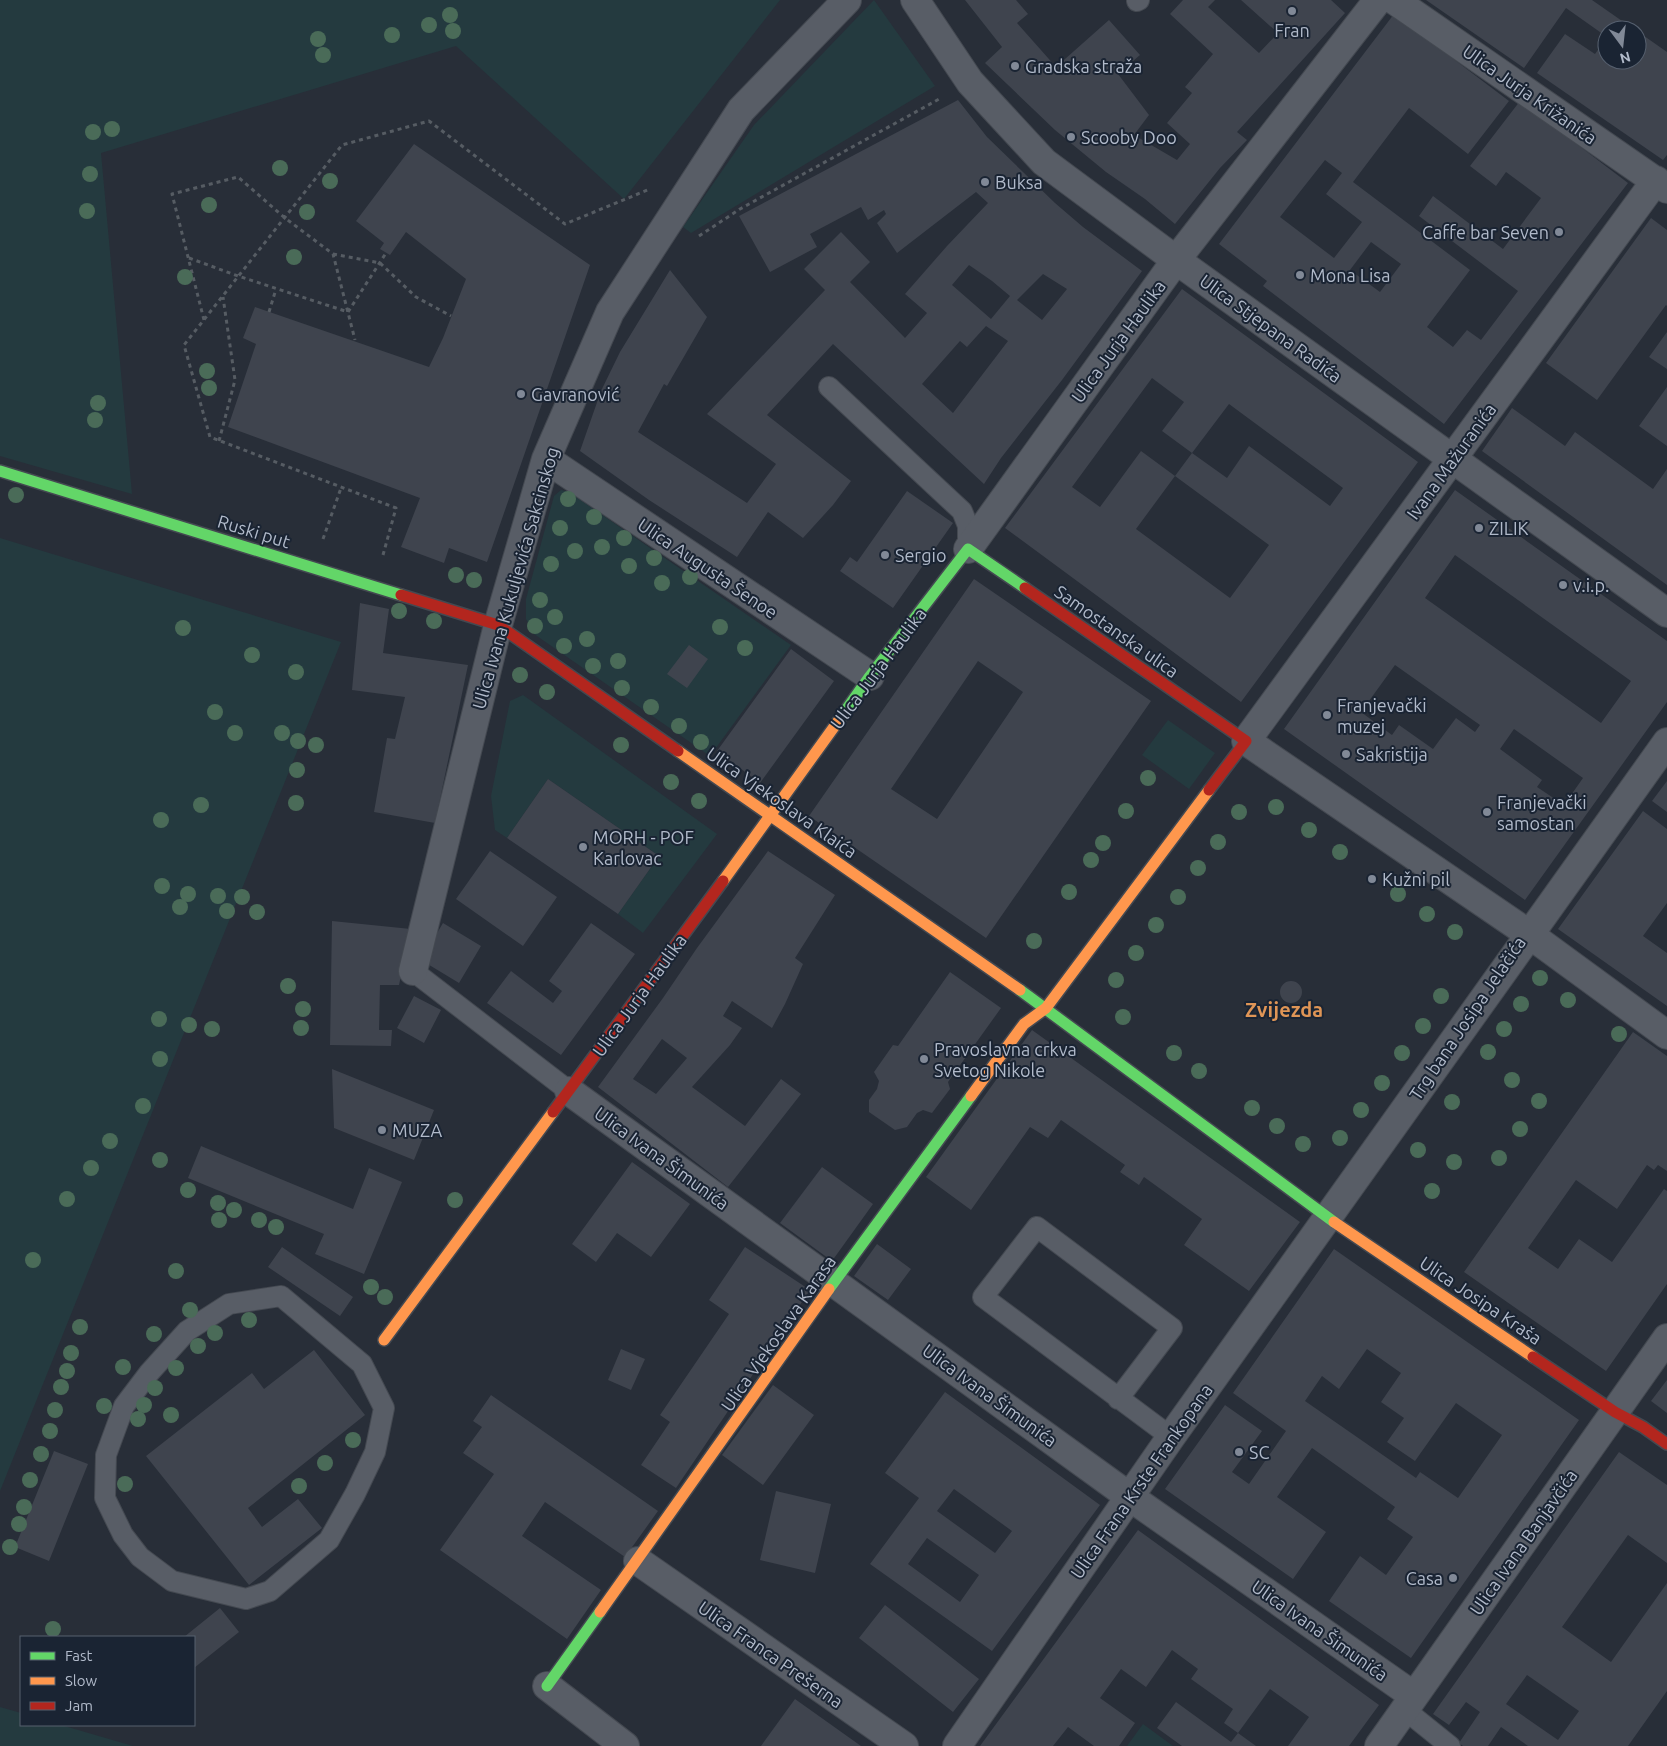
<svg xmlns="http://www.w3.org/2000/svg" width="1667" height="1746" font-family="Ubuntu,sans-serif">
<rect width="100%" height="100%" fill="#282e38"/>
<path fill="#243a3f" d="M0,0H780L624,199L456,46L101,153L132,494L0,456Z
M874,0L935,86L691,233L683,227L754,125Z
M561,490L569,492L791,645L710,756L534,634L526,619V599L554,496Z
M0,538L341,642L0,1491Z
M523,695L717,834L643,933L618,914L659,856L548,779L507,838L495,830L491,796L510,701Z
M1168,720L1215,753L1189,789L1142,755Z
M0,1707L21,1713V1725H61L133,1746H0Z
M1143,1724L1173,1746H1127Z"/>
<path fill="#3f444e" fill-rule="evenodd" d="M965,0H1016L1028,14L1017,23L1056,67L1109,20L1140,55L1118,74L1149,115L1134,135L1177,160L1190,144L1167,123L1192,93L1185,87L1213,54L1170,14L1183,0H1215L1208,7L1259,53L1278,33L1241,0H1331L1345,13L1237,132L1247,140L1220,168L1175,224L1145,199L1106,172L1055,130L985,63L1002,47Z
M1426,0H1592L1635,30H1607V60H1637V31L1667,52V155L1663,160L1537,73L1565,34L1595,54L1607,37L1566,8L1524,68Z
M1394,14L1509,101L1468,154L1409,108L1353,182L1470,270L1427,327L1453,347L1467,330L1481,340L1518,291L1419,216L1433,196L1503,249L1541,198L1506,172L1496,186L1470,166L1520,101L1628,183L1444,424L1263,286L1267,281L1219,244ZM1325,160L1342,173L1326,194L1362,222L1334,258L1280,217ZM1371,242L1401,264L1380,292L1350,270Z
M958,100L987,137L1055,203L1083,227L1142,271L1062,380L1001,458L984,484L833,344L767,415L851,481L833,505L803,538L768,512L737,557L649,500L580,451L601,391L620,352L670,270L707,317L667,386L664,384L638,432L747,503L776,464L707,414L825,290L804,269L841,232L870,262L850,282L905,338L927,313L905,294L947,246L988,203L976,192L897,253L877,223L886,214L884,210L868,220L861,207L810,234L817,247L770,272L739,216ZM969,265L992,281L1010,296L991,319L952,285ZM1043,274L1067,289L1042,320L1017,300ZM986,326L1008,341L953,413L922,384L960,341L967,347Z
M414,144L590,265L487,562L449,548L444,563L401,547L420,498L228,427L256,344L243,338L255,307L429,367L443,338L466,279L406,232L390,255L380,249L384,243L356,221Z
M1651,218L1667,230V306L1666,305L1597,400L1546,363Z
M1182,289L1418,462L1241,702L1005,528ZM1152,378L1184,402L1162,431L1192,453L1229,404L1343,488L1330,506L1249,446L1227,478L1192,453L1175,476L1141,451L1100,507L1072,487ZM1175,476L1269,545L1230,598L1136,529Z
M1667,332V369L1649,357Z
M1667,387V446L1639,426Z
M1512,408L1565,446L1575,432L1653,489L1667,469V585L1482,451Z
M1455,490L1667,641V702L1525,900L1284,729ZM1455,555L1631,681L1601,723L1425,598ZM1395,665L1480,725L1475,732L1456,718L1433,749L1399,725L1392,735L1361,712ZM1514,729L1583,778L1564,805L1537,787L1542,780L1500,749Z
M907,491L953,523L893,608L840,571L850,557L857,562Z
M974,579L1151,701L986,938L809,816ZM978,661L1023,692L937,819L891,789Z
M360,603L389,609L383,653L468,665L435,823L374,812L387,738L395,739L405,697L352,690Z
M689,645L708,659L687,688L667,674Z
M791,649L834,681L760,783L717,751Z
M548,779L659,856L618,914L507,838Z
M1667,781V812L1652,801Z
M1643,811L1667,829V903L1643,936L1667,953V1006L1558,929Z
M490,851L557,897L523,946L456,899Z
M768,851L835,895L795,958L803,964L785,1004L772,1028L732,1001L723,1016L742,1028L730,1045L692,1087L745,1126L781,1079L801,1094L728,1187L598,1087L663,998L697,948ZM662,1039L687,1058L656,1094L633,1079Z
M332,921L411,929L399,985H380L379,1030H392L391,1046L330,1045Z
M443,923L481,946L459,983L421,960Z
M591,923L635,954L561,1055L487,1003L511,971L553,1003L562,991L549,981Z
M950,972L1001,1008L948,1082L950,1089L932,1113L923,1110L917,1113L907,1127L895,1130L869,1112V1100L877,1089L879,1081L874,1072L893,1045L898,1046Z
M1280 992a11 11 0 1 1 22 0a11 11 0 1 1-22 0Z
M414,996L441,1010L424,1043L397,1028Z
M1032,1030L1300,1222L1249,1291L1184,1245L1202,1219L1144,1177L1139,1185L1120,1172L1125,1165L1061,1120L1048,1138L1030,1127L971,1210L926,1177Z
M1633,1032L1667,1056V1171L1658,1165L1654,1170L1647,1165L1617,1209L1576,1180L1528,1248L1558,1269L1579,1239L1612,1262L1664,1189L1667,1191V1284L1606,1371L1464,1272Z
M332,1069L434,1110L414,1160L334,1128Z
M201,1146L353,1209L369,1168L402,1182L364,1274L315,1254L324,1234L188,1178Z
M632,1162L690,1204L651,1257L617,1233L596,1262L572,1244Z
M822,1167L873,1204L832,1261L780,1223Z
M877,1244L911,1269L888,1300L854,1276Z
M282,1247L353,1297L340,1316L268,1267Z
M745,1247L810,1290L676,1488L641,1465L670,1422L660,1415L729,1314L709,1300Z
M1334,1249L1579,1420L1411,1658L1329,1601L1360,1556L1386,1575L1413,1537L1387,1519L1395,1507L1312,1448L1277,1497L1326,1532L1293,1579L1165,1489L1225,1405L1262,1431L1232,1472L1249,1484L1286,1431L1233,1393ZM1367,1349L1401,1373L1381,1402L1404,1418L1387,1442L1415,1461L1456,1403L1502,1435L1458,1498L1420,1472L1416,1478L1305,1401L1322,1376L1339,1389Z
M621,1349L645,1359L631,1390L608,1380Z
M314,1350L365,1415L248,1508L262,1527L298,1499L322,1528L249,1585L146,1456L252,1373L264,1389Z
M1667,1380V1413L1651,1401Z
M773,1385L814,1415L763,1485L722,1455Z
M945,1392L1100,1505L992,1651L870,1564L919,1498L885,1473ZM954,1489L1012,1531L995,1553L937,1511ZM927,1538L979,1575L960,1602L908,1564Z
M491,1395L658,1511L625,1557L545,1502L522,1536L601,1590L567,1639L440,1550L494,1474L463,1453L482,1427L473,1421Z
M54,1451L88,1464L49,1561L15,1547Z
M1619,1452L1667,1485V1563L1628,1535L1562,1627L1611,1662L1667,1583V1691L1628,1746H1528L1501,1727L1488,1746H1463L1459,1743L1480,1712L1466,1702L1449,1725L1433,1714ZM1527,1675L1579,1711L1558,1740L1506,1704Z
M776,1491L831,1504L815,1573L760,1560Z
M1138,1530L1379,1705L1349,1746H1288L1309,1717L1270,1689L1238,1733L1224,1723L1233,1709L1191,1679L1198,1669L1172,1650L1146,1687L1121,1669L1100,1698L1135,1723L1119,1746H1094L1068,1727L1053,1746H980Z
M885,1605L979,1679L953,1712L859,1638Z
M220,1608L239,1632L194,1668V1637H184Z
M795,1699L861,1746H761Z
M1176,1702L1231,1742L1238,1733L1256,1746H1182L1157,1728Z"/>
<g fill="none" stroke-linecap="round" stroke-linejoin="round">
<g stroke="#444951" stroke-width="22">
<path id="lane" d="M1137,1L1139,0
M829,387L962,511L968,526V549
M413,971L569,1091
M281,1296L362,1364L384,1408L375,1452L355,1494L329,1540L270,1591L246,1599L172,1581L140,1557L123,1535L105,1498L106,1455L124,1406L149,1373L187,1331L229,1304Z
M1118,1399L1172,1328L1037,1227L983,1297L1171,1437
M1404,1709L1450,1746"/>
</g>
<g stroke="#444951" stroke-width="30">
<path id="street" d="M915,0L970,82L1044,162L1176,260L1667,613
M1394,0L1667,189
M1656,180L1246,741L1529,934L1667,1035
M546,459L870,676
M968,549L1176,260L1378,0
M413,971L498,625L546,459L610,312L741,110L847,0
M569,1091L1130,1497L1414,1696
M638,1561L904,1746
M547,1686L625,1746
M957,1746L1171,1437L1667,742
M1379,1746L1667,1338"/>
</g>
<g stroke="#444951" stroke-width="14">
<path id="fast" d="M0,471L401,595
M839,720L870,676L968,549L1025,588
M1020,990L1334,1222
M829,1289L971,1096
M547,1686L600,1612"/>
</g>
<g stroke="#444951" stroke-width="14">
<path id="slow" d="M678,751L1020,990
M723,881L839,720
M971,1096L1024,1024L1046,1008L1209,790
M1334,1222L1533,1357
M384,1340L553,1112
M600,1612L829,1289"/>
</g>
<g stroke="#444951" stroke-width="14">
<path id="jam" d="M1025,588L1246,741L1209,790
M401,595L498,625L678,751
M553,1112L723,881
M1533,1357L1615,1412L1643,1427L1667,1444"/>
</g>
<path stroke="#565c63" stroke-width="3" stroke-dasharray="4 4" stroke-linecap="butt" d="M699,236L740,209L941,98
M333,254L380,263L416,297L451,316
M189,258L238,276L348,312L386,253
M269,312L276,289
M204,320L172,194L238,177L285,218L333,254L355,340
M219,441L235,380L223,297
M323,539L341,488
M383,555L396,508L210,437L184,345L342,145L429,121L565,224L650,189"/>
<use href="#lane" stroke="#585d66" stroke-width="20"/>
<use href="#street" stroke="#585d66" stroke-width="28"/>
<use href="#fast" stroke="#63d668" stroke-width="11"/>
<use href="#slow" stroke="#ff974d" stroke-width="11"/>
<use href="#jam" stroke="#b3261e" stroke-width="11"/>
</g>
<g fill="#4a6b58">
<circle cx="450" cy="15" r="8"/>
<circle cx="429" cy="25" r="8"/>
<circle cx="453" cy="31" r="8"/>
<circle cx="392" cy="35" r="8"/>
<circle cx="318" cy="39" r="8"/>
<circle cx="323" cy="55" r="8"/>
<circle cx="112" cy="129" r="8"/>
<circle cx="93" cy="132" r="8"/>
<circle cx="280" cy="168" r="8"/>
<circle cx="90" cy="174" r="8"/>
<circle cx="330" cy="181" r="8"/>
<circle cx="209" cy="205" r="8"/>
<circle cx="87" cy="211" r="8"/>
<circle cx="307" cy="212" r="8"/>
<circle cx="294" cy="257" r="8"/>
<circle cx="185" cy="277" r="8"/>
<circle cx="207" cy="371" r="8"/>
<circle cx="209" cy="388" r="8"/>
<circle cx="98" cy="403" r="8"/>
<circle cx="95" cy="420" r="8"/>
<circle cx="16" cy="495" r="8"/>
<circle cx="568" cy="499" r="8"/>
<circle cx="594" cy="517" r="8"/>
<circle cx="560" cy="528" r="8"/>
<circle cx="624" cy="538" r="8"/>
<circle cx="602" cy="547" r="8"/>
<circle cx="575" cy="551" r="8"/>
<circle cx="654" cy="558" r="8"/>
<circle cx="551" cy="564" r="8"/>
<circle cx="629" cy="566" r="8"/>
<circle cx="456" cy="575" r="8"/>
<circle cx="690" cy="577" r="8"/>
<circle cx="474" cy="580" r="8"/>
<circle cx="662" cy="583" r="8"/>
<circle cx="540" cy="600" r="8"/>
<circle cx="399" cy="611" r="8"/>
<circle cx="555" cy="617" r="8"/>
<circle cx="434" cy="621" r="8"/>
<circle cx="535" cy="626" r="8"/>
<circle cx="720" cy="627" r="8"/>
<circle cx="183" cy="628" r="8"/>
<circle cx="587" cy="639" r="8"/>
<circle cx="564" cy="646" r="8"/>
<circle cx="745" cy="648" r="8"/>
<circle cx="252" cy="655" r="8"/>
<circle cx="618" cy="661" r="8"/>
<circle cx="593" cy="666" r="8"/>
<circle cx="296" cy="672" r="8"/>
<circle cx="520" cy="675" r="8"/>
<circle cx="622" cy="688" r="8"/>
<circle cx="547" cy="692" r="8"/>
<circle cx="651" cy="707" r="8"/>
<circle cx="215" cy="712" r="8"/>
<circle cx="679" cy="726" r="8"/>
<circle cx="235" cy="733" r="8"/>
<circle cx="282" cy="733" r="8"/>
<circle cx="298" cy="741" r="8"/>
<circle cx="701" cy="742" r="8"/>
<circle cx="316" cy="745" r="8"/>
<circle cx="621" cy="745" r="8"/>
<circle cx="297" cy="770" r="8"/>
<circle cx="1148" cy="778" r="8"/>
<circle cx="671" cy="782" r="8"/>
<circle cx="699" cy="801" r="8"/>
<circle cx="296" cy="803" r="8"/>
<circle cx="201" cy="805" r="8"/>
<circle cx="1276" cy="807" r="8"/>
<circle cx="1126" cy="811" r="8"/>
<circle cx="1239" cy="812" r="8"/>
<circle cx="161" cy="820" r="8"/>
<circle cx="1309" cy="830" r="8"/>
<circle cx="1218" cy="842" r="8"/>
<circle cx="1103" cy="843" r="8"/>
<circle cx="1340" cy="852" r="8"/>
<circle cx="1091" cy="860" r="8"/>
<circle cx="1198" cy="868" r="8"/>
<circle cx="162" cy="886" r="8"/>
<circle cx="1069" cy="892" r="8"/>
<circle cx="188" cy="894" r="8"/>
<circle cx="1398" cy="894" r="8"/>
<circle cx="218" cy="896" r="8"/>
<circle cx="242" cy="897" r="8"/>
<circle cx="1178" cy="897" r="8"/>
<circle cx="180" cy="907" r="8"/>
<circle cx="227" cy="911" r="8"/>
<circle cx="257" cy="912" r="8"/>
<circle cx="1427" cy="914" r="8"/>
<circle cx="1156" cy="925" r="8"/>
<circle cx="1455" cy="932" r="8"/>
<circle cx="1034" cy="941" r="8"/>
<circle cx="1136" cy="953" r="8"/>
<circle cx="1540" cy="978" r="8"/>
<circle cx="1116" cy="980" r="8"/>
<circle cx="288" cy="986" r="8"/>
<circle cx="1441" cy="996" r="8"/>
<circle cx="1568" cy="1000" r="8"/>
<circle cx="1521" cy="1004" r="8"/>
<circle cx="303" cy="1009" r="8"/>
<circle cx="1123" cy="1017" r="8"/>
<circle cx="159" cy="1019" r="8"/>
<circle cx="189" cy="1025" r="8"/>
<circle cx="1423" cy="1026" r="8"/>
<circle cx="301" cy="1028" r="8"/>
<circle cx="212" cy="1029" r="8"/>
<circle cx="1504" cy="1029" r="8"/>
<circle cx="1619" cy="1034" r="8"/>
<circle cx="1488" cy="1052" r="8"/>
<circle cx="1174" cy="1053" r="8"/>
<circle cx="1402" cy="1053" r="8"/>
<circle cx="160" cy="1059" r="8"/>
<circle cx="1199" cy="1071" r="8"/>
<circle cx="1512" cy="1080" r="8"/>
<circle cx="1382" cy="1083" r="8"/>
<circle cx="1539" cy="1101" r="8"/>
<circle cx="1452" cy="1102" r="8"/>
<circle cx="143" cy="1106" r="8"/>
<circle cx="1252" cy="1108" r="8"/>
<circle cx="1361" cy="1110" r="8"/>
<circle cx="1277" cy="1126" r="8"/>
<circle cx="1520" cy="1129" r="8"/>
<circle cx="1340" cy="1138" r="8"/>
<circle cx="110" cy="1141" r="8"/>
<circle cx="1303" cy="1144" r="8"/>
<circle cx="1418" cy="1150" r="8"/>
<circle cx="1499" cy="1158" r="8"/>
<circle cx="160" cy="1160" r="8"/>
<circle cx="1454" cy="1162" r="8"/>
<circle cx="91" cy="1168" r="8"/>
<circle cx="188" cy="1190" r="8"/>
<circle cx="1432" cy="1191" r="8"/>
<circle cx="67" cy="1199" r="8"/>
<circle cx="455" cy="1200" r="8"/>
<circle cx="218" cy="1203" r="8"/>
<circle cx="234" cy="1210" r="8"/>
<circle cx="219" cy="1220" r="8"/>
<circle cx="259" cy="1220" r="8"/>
<circle cx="276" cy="1227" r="8"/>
<circle cx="33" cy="1260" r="8"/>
<circle cx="176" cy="1271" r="8"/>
<circle cx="371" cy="1287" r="8"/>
<circle cx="385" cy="1297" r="8"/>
<circle cx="190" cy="1310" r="8"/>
<circle cx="249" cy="1320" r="8"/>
<circle cx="80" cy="1327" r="8"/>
<circle cx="215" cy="1333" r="8"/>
<circle cx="154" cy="1334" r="8"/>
<circle cx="198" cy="1346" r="8"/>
<circle cx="71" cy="1353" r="8"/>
<circle cx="123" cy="1367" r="8"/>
<circle cx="176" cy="1368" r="8"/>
<circle cx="67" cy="1371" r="8"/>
<circle cx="61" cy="1387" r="8"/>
<circle cx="155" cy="1388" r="8"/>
<circle cx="144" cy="1405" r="8"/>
<circle cx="104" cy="1406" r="8"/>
<circle cx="55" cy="1410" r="8"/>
<circle cx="171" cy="1415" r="8"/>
<circle cx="138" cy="1419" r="8"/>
<circle cx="50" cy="1431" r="8"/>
<circle cx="353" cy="1440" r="8"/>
<circle cx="41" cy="1454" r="8"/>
<circle cx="325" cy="1463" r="8"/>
<circle cx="30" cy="1480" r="8"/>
<circle cx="125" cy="1484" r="8"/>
<circle cx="299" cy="1486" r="8"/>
<circle cx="24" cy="1507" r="8"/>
<circle cx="19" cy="1524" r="8"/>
<circle cx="10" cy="1547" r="8"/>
<circle cx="53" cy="1629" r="8"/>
</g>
<g fill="#818997" stroke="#1a2433" stroke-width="2">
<circle cx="1292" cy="11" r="5"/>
<circle cx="1015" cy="66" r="5"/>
<circle cx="1071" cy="137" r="5"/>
<circle cx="985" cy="182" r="5"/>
<circle cx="1559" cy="232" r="5"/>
<circle cx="1300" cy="275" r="5"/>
<circle cx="521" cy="394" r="5"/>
<circle cx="1479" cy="528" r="5"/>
<circle cx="885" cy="555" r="5"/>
<circle cx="1563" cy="585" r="5"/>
<circle cx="1327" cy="715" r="5"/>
<circle cx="1346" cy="754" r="5"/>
<circle cx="1487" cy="812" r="5"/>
<circle cx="583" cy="847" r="5"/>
<circle cx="1372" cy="879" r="5"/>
<circle cx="924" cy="1059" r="5"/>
<circle cx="382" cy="1130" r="5"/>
<circle cx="1239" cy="1452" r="5"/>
<circle cx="1453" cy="1578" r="5"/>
</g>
<g text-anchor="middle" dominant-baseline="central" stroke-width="4" stroke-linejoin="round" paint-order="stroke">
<g font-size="18" fill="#b1baca" stroke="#1a2433" text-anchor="start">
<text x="1292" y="30" text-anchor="middle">Fran</text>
<text x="1025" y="66">Gradska straža</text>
<text x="1081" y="137">Scooby Doo</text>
<text x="995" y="182">Buksa</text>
<text x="1549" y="232" text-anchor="end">Caffe bar Seven</text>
<text x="1310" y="275">Mona Lisa</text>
<text x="531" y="394">Gavranović</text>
<text x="1489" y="528">ZILIK</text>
<text x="895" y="555">Sergio</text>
<text x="1573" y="585">v.i.p.</text>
<text x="1337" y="705">Franjevački<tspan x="1337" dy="21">muzej</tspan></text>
<text x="1356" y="754">Sakristija</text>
<text x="1497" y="802">Franjevački<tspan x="1497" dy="21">samostan</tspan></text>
<text x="593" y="837">MORH - POF<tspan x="593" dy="21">Karlovac</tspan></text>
<text x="1382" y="879">Kužni pil</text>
<text x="934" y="1049">Pravoslavna crkva<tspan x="934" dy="21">Svetog Nikole</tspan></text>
<text x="392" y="1130">MUZA</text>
<text x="1249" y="1452">SC</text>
<text x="1443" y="1578" text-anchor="end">Casa</text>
</g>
<g font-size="18" fill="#b1baca" stroke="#1a2433">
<text transform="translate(1530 94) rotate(35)">Ulica Jurja Križanića</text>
<text transform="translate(1271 328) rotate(36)">Ulica Stjepana Radića</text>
<text transform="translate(1118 341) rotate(-54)">Ulica Jurja Haulika</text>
<text transform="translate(1451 461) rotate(-54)">Ivana Mažuranića</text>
<text transform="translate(254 531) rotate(17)">Ruski put</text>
<text transform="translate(708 568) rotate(34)">Ulica Augusta Šenoe</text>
<text transform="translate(515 578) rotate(-74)">Ulica Ivana Kukuljevića Sakcinskog</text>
<text transform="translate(1117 631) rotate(35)">Samostanska ulica</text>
<text transform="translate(878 668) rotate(-53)">Ulica Jurja Haulika</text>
<text transform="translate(782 802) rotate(35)">Ulica Vjekoslava Klaića</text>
<text transform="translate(639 995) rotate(-54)">Ulica Jurja Haulika</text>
<text transform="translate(1467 1018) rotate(-56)">Trg bana Josipa Jelačića</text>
<text transform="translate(662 1158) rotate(36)">Ulica Ivana Šimunića</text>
<text transform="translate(1481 1300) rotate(34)">Ulica Josipa Kraša</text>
<text transform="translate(778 1333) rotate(-55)">Ulica Vjekoslava Karasa</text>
<text transform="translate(990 1395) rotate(36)">Ulica Ivana Šimunića</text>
<text transform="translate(1141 1481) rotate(-55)">Ulica Frana Krste Frankopana</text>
<text transform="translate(1523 1542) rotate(-55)">Ulica Ivana Banjavčića</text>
<text transform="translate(1320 1630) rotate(35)">Ulica Ivana Šimunića</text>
<text transform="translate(771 1654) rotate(35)">Ulica Franca Prešerna</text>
</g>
<g font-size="20" font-weight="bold" fill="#df9556" stroke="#1a2433">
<text x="1284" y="1009">Zvijezda</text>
</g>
</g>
<rect x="20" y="1636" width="175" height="90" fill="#1a2433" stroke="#56606f"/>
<rect x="30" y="1652" width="25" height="8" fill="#63d668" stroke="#56606f"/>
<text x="65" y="1661" font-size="15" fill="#b1baca">Fast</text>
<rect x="30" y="1677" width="25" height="8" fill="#ff974d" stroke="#56606f"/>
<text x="65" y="1686" font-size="15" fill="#b1baca">Slow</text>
<rect x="30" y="1702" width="25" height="8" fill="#b3261e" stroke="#56606f"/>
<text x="65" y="1711" font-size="15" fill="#b1baca">Jam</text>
<g transform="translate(1622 45) rotate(165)"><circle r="24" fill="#1a2433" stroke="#56606f"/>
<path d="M0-4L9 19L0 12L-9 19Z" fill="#818997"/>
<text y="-8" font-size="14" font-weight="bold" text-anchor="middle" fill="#b1baca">N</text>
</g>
</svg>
